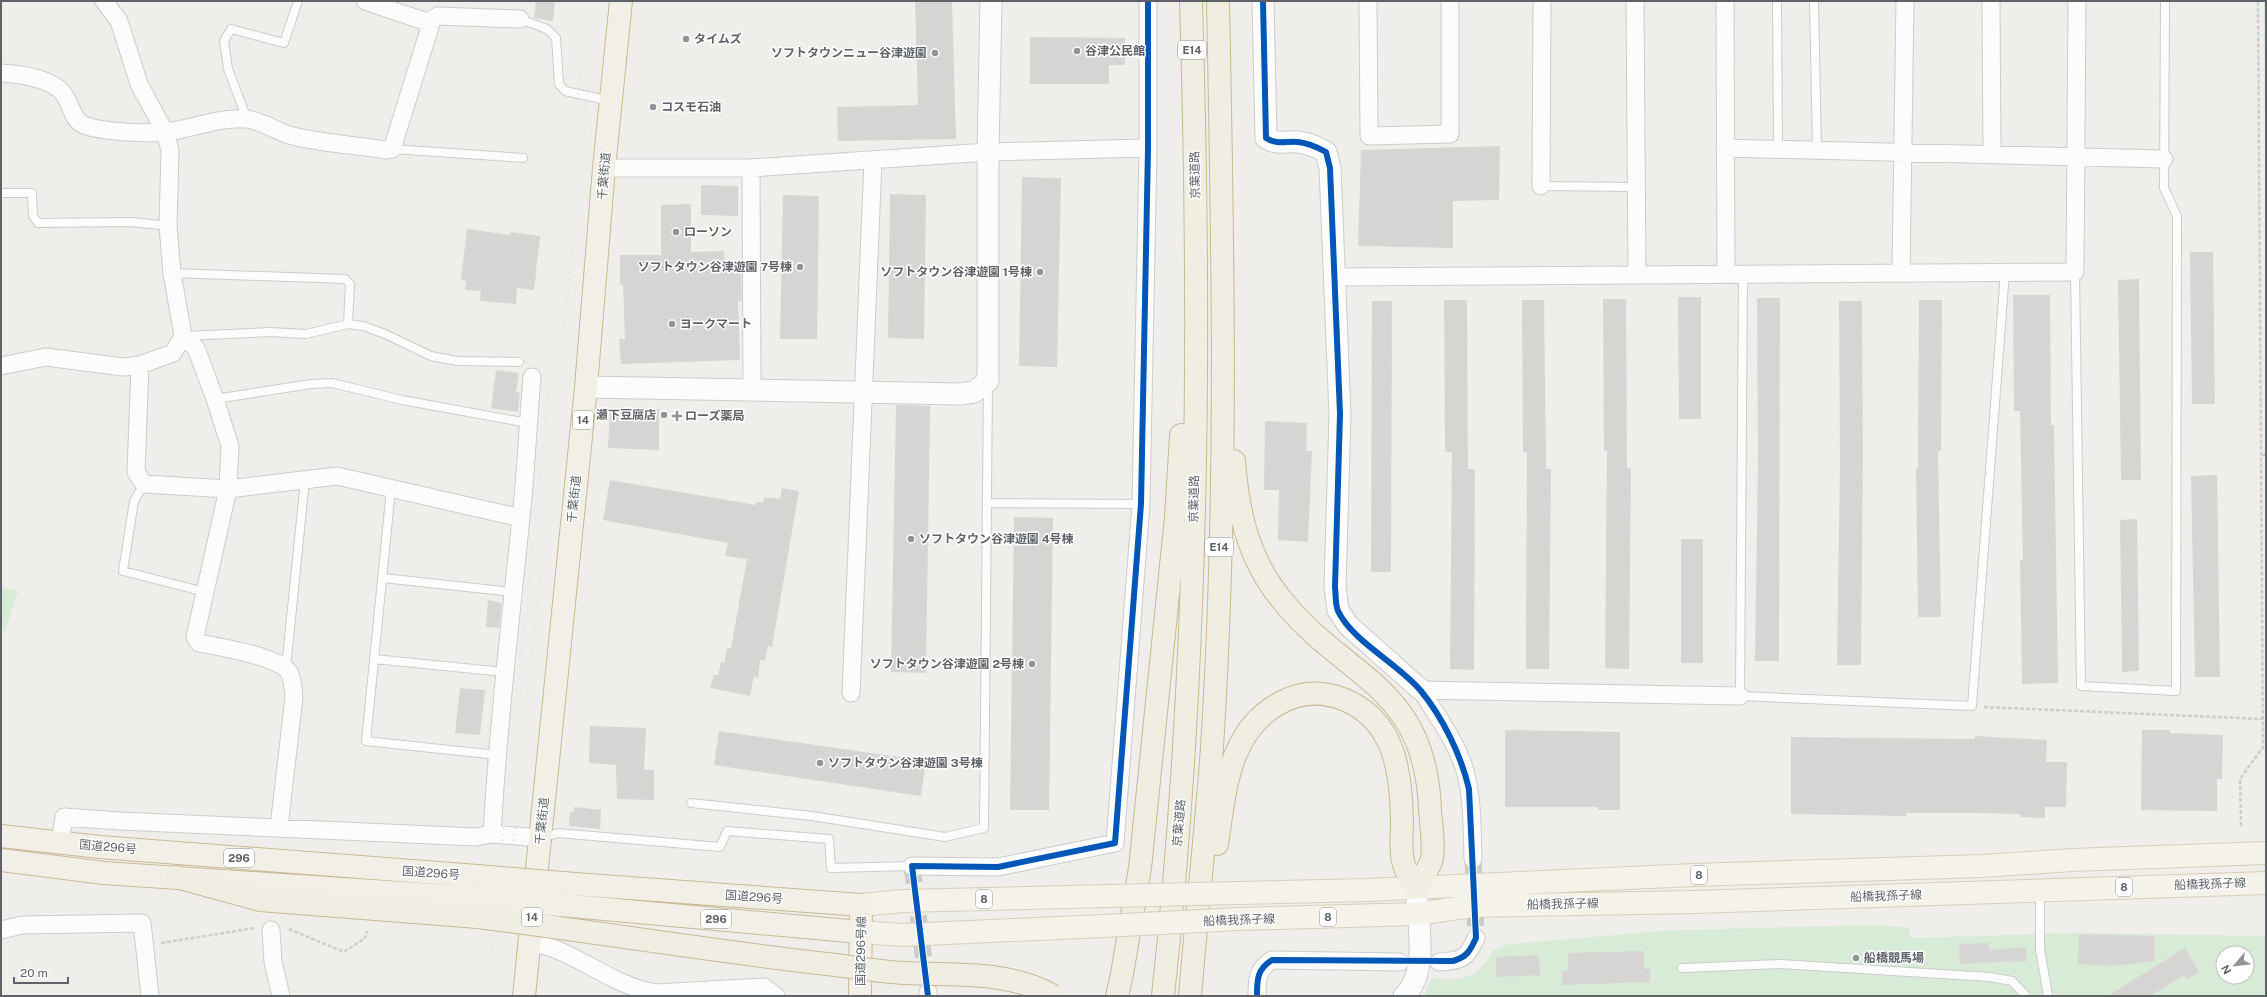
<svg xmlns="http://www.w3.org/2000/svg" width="2267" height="997" font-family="'Public Sans','Noto Sans JP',sans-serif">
<rect width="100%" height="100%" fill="#efeeea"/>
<path fill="#d8ebd6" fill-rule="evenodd" d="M2264,1H2266V233Z
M1,587L18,591L5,631L1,630Z
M1876,925L1909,928L1910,938L2072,933L2266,936V996H1424L1432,978C1462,981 1479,979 1493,950L1510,944L1675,930ZM2223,953H2247V977H2223Z"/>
<path fill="#d6d5d3" d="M536,1H555L553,21L534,18Z
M915,1H952L956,139L838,141L837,107L918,105Z
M1030,37L1125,38V65H1109V84H1030Z
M1500,146L1499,200L1453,201V248L1358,246L1361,150Z
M1022,177L1061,178L1057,367L1019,366Z
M701,185L738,186V216L701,215Z
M890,194L926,195L924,339L888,338Z
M783,195L819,196L817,339H780Z
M691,204V252L724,251L726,271H741L742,301H738L740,360L621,364L619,339H625L623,285H620V255H661V205Z
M467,229L510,235L511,232L540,236L534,290L517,288L516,304L480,301L481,291L465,290L466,281L461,280Z
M2190,252H2213L2215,404H2192Z
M2139,279L2141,480H2121L2118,280Z
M2013,295H2050L2051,425H2054L2058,683L2022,684L2020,560H2023L2020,411H2014Z
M1678,297H1701V419H1679Z
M1757,298H1780L1779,661H1755L1758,461Z
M1603,299H1626L1627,468H1631L1629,669L1605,668L1607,451H1604Z
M1444,300H1467L1468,469H1475L1474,670L1450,669L1452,452H1445Z
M1522,300H1544L1546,469H1551L1549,669H1526L1527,452H1523Z
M1919,300H1942L1941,451H1938L1941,617H1918L1916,468H1918Z
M1372,301H1392L1391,572H1371Z
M1839,301H1862L1863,454L1861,665H1837L1840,464Z
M496,370L519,373L516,392L520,393L518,412L491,408Z
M896,405L930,406L926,673L891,672Z
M610,408L659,409V450L608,448Z
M1265,421L1307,423L1306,451H1312L1308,542L1278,540L1279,490H1264Z
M2217,475L2220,677H2195L2191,476Z
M610,480L756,505V502H763L764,497L780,499L782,488L799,491L772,647L768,646L765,661L760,660L758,678L754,676L750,696L710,688L714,675H718L721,662L724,663L727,648H731L747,559L725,556L728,543L603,520Z
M1014,517L1053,518L1049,810H1010Z
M2137,519L2139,671L2122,672L2120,520Z
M1681,539H1703V663H1681Z
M488,600L502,603L499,628L486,627Z
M460,688L485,690L480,735L455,733Z
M590,726L646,728L644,770H654V800L617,799L616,765L589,763Z
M1505,730L1620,732V810H1598V807H1505Z
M2142,730H2170V733L2223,735L2222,779H2217V811L2141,810Z
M719,731L926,761L921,796L714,765Z
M1975,736L2047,740L2046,762H2067L2066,807H2045V818L2020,817V814L1975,813H1906V816L1791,814V737L1975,739Z
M574,807L601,810L600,829L569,826L570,811L574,812Z
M2079,934L2155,936V961L2113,966L2078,964Z
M1989,943V950L2026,947L2027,961L1960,964L1959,944Z
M2185,948L2199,972L2187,979L2184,975L2150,996H2108Z
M1644,951V969H1650V982L1562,985V971H1568V953Z
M1539,955L1540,975L1496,977V957Z"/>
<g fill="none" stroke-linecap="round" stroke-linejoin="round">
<path stroke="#cbcbca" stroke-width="17" stroke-dasharray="17 8" stroke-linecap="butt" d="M1473,859L1476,938
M912,866L927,986"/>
<g stroke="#cbcccc" stroke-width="10">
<path id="service" d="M1777,1L1778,149
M1814,1L1817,150
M520,19L547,29L556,38L559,84L565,91L610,101
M247,119L228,69L224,41L231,29L284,43L298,1
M392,149L523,158
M1541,186L1636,187
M1,193H32L33,216L38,223L132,222L168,226
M2075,272L2081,686L2176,691L2177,216L2164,188L2165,1
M172,273L345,279L350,284L348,324
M1743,274L1740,696L1972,706L2005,272
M186,336L270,332L306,334L348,324L363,326L385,334L431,356L457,361L519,362
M215,399L311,384L332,383L402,400L528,423
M144,484L134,501L123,571L205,592
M391,489L366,741L497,755
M988,503L1141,504
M383,578L512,592
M374,659L504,672
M286,668L305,480
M691,803L812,816L945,837L984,828L988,384
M541,838L558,833L720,847L727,831L829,839L831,868L912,866
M2040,891V949L2048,996
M1682,968L1780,964L1990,977L2012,981L2026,996"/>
</g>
<g stroke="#cbcccc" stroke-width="19">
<path id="minor" d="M104,1L119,21L139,84L165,132L170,150L168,226L172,273L183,336L196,348L215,399L230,446L228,489L195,637L199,643C220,647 269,655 285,668C293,673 293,688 294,697L279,827
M1368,1L1369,136L1450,134V1
M1635,1L1637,275
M1725,1L1726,274
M1991,1L1992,155
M427,22L438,16L520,19
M1,73C19,74 48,78 61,91C71,100 71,120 84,125C101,132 147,134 166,132C192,129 219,117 246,119C260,120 276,131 289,135C318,143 355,145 385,150L392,149L430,27L427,22L365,1
M1725,148L2164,159
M604,168H751L988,152L1148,148
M751,168L752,391
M1541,186L1542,1
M1901,273L1905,1
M1333,277L2075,272L2077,1
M140,365L136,472L144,484L228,489L337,476L521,518
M1,366L46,357L123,367L140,365L173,353L183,336
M1421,690L1740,696
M1421,690C1436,715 1457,742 1465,771C1473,799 1472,830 1473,859
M851,693L873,161
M492,834L540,838
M60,842L64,817L120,821L476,837L492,834C498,728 510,624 521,518C526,471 528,424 532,377
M912,866L998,867L1115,843L1141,504L1148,148V1
M1,930L22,925L142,923L150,996
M271,930L273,962L281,996
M529,942C575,949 610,986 656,993L764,987L776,996
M1439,962C1461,961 1467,959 1476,938
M928,992V996
M1257,996C1257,980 1257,969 1272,960L1400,962"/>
</g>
<g stroke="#cbcccc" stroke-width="23">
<path id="tertiary" d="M1263,1L1266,138C1277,145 1286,141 1298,142C1308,143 1317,147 1326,152L1330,168L1340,414L1335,587L1338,610L1348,625L1421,690
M586,387L960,394L974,392L988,381V152L991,1
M1404,996C1429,974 1418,919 1416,888"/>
</g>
<g stroke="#d7ceb8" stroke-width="24">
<path id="primary" d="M1239,893L1367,890L1694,875L1982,866L2072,860L2266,853
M861,905L903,901L1107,896
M1239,919L1417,914L1472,906L1695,902L2266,883
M860,932L903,935L1103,926"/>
</g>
<g stroke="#c8b996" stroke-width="24">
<path id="trunk" d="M1,836L100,847L477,876
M1,860L104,873L477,898
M575,884L861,905L860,996
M572,906L860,932
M524,996L586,387L604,168L621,1"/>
</g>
<g stroke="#c8b996" stroke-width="24">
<path id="motorway" d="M1234,461C1238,513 1248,558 1281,599C1346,680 1426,685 1430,810C1431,822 1435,852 1431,862C1427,871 1421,879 1416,888
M1217,844C1225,792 1228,729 1282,702C1301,692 1322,691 1343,699C1395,720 1401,771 1402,821C1402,834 1400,849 1403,861C1404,870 1412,880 1416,888
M176,877L260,900L478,917
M1117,996L1122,974L1140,868L1176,517L1181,435
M1163,996C1199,666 1201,333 1191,1
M1190,996C1197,913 1206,830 1212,747C1228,498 1223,249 1218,1"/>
</g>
<path stroke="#cacfcc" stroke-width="2.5" stroke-dasharray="4 2" stroke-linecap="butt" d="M2261,455H2266
M1984,707L2262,719
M2241,826L2240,779L2263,747L2258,1
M289,929L344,952L365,938L367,931
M161,943L255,928"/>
<use href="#service" stroke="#fdfcfc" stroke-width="8"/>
<use href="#minor" stroke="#fdfcfc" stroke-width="17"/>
<use href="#tertiary" stroke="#fdfcfc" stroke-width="21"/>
<use href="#primary" stroke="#f4f2e9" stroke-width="22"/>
<use href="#trunk" stroke="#f2f0e6" stroke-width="22"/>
<use href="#motorway" stroke="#f0ede3" stroke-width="22"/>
<path stroke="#e4e4e4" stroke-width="3" stroke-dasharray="1 5" stroke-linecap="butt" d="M487,996L588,1
M499,996L596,1"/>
<g stroke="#d7ceb8" stroke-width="24" stroke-linecap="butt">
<path id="primary-bridge" d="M1107,896L1239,893
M1103,926L1239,919"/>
</g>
<g stroke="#c8b996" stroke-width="24" stroke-linecap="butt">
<path id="trunk-bridge" d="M477,876L575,884
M477,898L572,906"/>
</g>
<g stroke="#c8b996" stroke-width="24" stroke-linecap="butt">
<path id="motorway-bridge" d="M478,917C597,932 716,952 836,965C859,968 882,972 905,973C953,976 1010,970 1053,996"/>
</g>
<use href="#primary-bridge" stroke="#f4f2e9" stroke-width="22"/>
<use href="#trunk-bridge" stroke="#f2f0e6" stroke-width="22"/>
<use href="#motorway-bridge" stroke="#f0ede3" stroke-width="22"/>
<g stroke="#fff" stroke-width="8">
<path id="cycleway" d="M928,996L912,866L998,867L1115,843L1141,504L1148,148V1
M1257,996C1257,980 1257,969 1272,960L1453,961C1467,957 1470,951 1476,938L1469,789C1461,755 1443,718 1421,691C1400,665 1352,641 1338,611C1335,604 1336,594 1335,587L1340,414L1330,168L1326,152C1317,147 1308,143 1298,142C1286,141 1277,145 1266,138L1263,1"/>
</g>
<use href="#cycleway" stroke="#0057b8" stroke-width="6"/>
</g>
<g fill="#919496" stroke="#fff" stroke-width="1.5">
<circle cx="686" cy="39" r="4"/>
<circle cx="1077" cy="51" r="4"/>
<circle cx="935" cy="53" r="4"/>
<circle cx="653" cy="107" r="4"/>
<circle cx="676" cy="232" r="4"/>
<circle cx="800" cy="267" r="4"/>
<circle cx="1040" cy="272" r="4"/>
<circle cx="672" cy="324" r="4"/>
<circle cx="664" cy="415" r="4"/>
<path d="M675 410h4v4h4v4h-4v4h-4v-4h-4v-4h4z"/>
<circle cx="911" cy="539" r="4"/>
<circle cx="1032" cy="664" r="4"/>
<circle cx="820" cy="763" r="4"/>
<circle cx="1856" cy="958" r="4"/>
</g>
<g text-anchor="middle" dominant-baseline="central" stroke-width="3" stroke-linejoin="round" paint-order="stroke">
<g fill="#fff" stroke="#8f9295" stroke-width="1">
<rect x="1178" y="41" width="28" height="18" rx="3"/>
<rect x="573" y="411" width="20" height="18" rx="3"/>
<rect x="1205" y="538" width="28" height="18" rx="3"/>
<rect x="224" y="849" width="30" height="18" rx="3"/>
<rect x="1691" y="866" width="16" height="18" rx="3"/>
<rect x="2116" y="878" width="16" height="18" rx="3"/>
<rect x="976" y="890" width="16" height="18" rx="3"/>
<rect x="522" y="908" width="20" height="18" rx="3"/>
<rect x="1320" y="908" width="16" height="18" rx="3"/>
<rect x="701" y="910" width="30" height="18" rx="3"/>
</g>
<g font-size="11" font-weight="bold" fill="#5f6368">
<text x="1192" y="50">E14</text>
<text x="583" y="420">14</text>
<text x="1219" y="547">E14</text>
<text x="239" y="858">296</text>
<text x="1699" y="875">8</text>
<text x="2124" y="887">8</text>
<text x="984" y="899">8</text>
<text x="532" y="917">14</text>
<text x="1328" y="917">8</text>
<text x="716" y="919">296</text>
</g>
<g font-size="12" font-weight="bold" fill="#5f6368" stroke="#fff" text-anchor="start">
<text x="694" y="39">タイムズ</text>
<text x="1085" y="51">谷津公民館</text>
<text x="927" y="53" text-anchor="end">ソフトタウンニュー谷津遊園</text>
<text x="661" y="107">コスモ石油</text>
<text x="684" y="232">ローソン</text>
<text x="792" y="267" text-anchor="end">ソフトタウン谷津遊園 7号棟</text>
<text x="1032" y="272" text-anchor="end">ソフトタウン谷津遊園 1号棟</text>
<text x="680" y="324">ヨークマート</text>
<text x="656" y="415" text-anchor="end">瀬下豆腐店</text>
<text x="685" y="416">ローズ薬局</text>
<text x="919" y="539">ソフトタウン谷津遊園 4号棟</text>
<text x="1024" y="664" text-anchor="end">ソフトタウン谷津遊園 2号棟</text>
<text x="828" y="763">ソフトタウン谷津遊園 3号棟</text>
<text x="1864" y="958">船橋競馬場</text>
</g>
<g font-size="12" fill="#5f6368" stroke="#fff">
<text transform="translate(1195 175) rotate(-91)">京葉道路</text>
<text transform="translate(604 176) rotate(-85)">千葉街道</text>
<text transform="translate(574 499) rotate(-84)">千葉街道</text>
<text transform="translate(1194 499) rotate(-89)">京葉道路</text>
<text transform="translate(542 821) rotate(-84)">千葉街道</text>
<text transform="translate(1179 823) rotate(-85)">京葉道路</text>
<text transform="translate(108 847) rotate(5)">国道296号</text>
<text transform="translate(431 873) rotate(4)">国道296号</text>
<text transform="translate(2210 884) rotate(-2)">船橋我孫子線</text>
<text transform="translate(1886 896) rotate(-2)">船橋我孫子線</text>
<text transform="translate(754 897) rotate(4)">国道296号</text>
<text transform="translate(1563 904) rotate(-1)">船橋我孫子線</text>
<text transform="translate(1239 920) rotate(-2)">船橋我孫子線</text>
<text transform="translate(861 951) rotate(-89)">国道296号線</text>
</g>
</g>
<rect width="2267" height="997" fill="none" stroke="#5f6368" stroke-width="4"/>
<g transform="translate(2235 965) rotate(242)"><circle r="19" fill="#ffffff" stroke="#bfc1c3"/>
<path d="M0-3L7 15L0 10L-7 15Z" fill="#919496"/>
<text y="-6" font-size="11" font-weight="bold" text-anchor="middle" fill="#5f6368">N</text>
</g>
<path d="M14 977v6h54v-6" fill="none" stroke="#5f6368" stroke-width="2"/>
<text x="20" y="977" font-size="12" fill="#5f6368" stroke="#ffffff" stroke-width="3" paint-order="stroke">20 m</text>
</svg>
